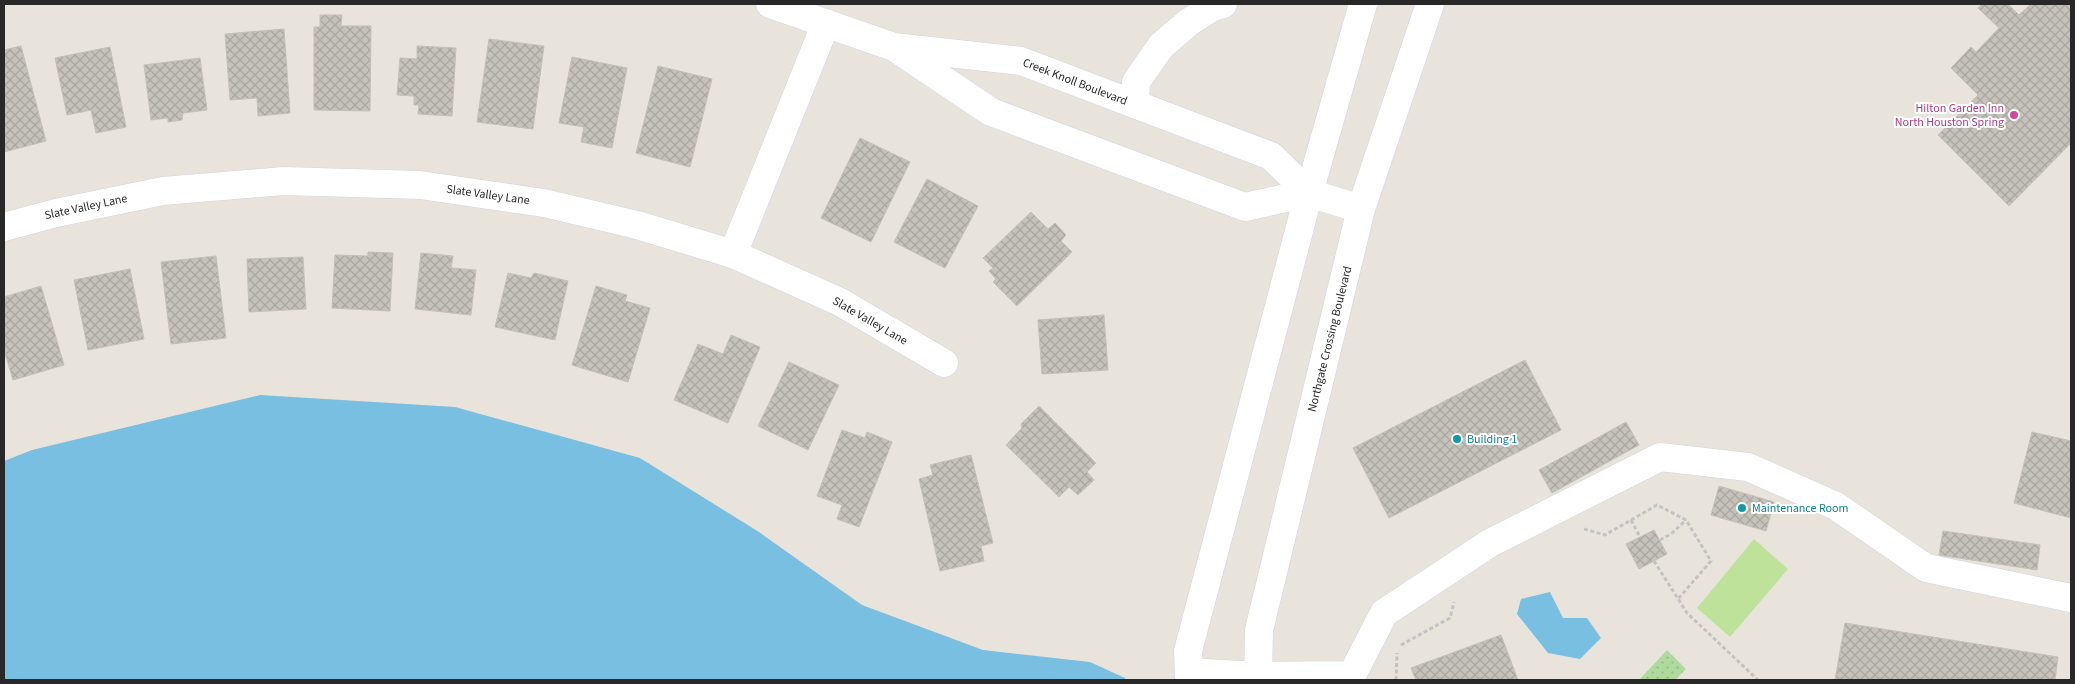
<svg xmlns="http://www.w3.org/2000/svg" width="2075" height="684" font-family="'Source Sans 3',sans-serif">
<defs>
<pattern id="grass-dots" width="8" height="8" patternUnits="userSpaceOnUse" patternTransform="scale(1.25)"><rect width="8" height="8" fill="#aedb9d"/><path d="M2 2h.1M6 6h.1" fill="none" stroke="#96bc87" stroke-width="1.8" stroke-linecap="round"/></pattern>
<pattern id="building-cross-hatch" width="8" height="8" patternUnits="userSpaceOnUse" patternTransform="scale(1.25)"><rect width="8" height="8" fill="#c5c2ba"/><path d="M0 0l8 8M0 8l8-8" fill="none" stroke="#a9a7a0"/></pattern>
</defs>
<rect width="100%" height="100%" fill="#e9e4db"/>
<path fill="url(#grass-dots)" d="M1667,650L1686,669L1675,680H1639Z"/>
<path fill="#bee299" d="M1754,539L1788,569L1730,637L1697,608Z"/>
<path fill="#78bfe2" d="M260,395L455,407L640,458L759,532L862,605L983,650L1090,662L1125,678L1126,680H4V461L32,450Z
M1550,592L1563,618H1587L1601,638L1580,659L1548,653L1517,614L1521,599Z"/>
<path fill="url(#building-cross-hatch)" stroke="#c4c0b6" d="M1982,4H2008L2019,15L2031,4H2071V143L2009,206L1938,135L1978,95L1951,68L1971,47L1976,52L1999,28L1978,8Z
M320,15H342L341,26H371L370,111L314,110V27H320Z
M284,29L290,113L258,116L257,98L230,100L225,34Z
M489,39L544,46L533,129L477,122Z
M21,46L46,141L4,152V50Z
M417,46L456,48L452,116L418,114L419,105H414V96L397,95L400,58L417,59Z
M110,47L126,127L96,133L91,110L67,115L55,58Z
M572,57L627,68L612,148L581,142L584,127L559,123Z
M200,58L207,110L183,113L182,120L168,122V118L151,120L144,65Z
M658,66L712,79L690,167L636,153Z
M860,138L910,162L871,242L821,218Z
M927,179L978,206L945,268L894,242Z
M1031,212L1048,229L1055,223L1066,235L1061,241L1072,252L1017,306L993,282L996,279L989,271L993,268L983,258Z
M368,252L393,253L390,311L332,308L335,255L368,256Z
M421,253L453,256L451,268L476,270L471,315L415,309Z
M216,256L226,338L171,344L161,262Z
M303,257L306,309L249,312L247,259Z
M130,269L144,339L88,350L74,280Z
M508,273L531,278L534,273L568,281L555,340L495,327Z
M41,286L64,365L13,380L4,350V297Z
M596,286L627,295L625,301L650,308L628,382L572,365Z
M1104,315L1108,370L1042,374L1038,320Z
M731,335L760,347L728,423L674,400L698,344L723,354Z
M1525,360L1561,430L1389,518L1353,448Z
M789,362L839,385L808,450L758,426Z
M1039,406L1096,463L1087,472L1094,480L1078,495L1069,487L1059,497L1006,445L1022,428L1021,424Z
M1626,422L1639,445L1552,493L1539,470Z
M842,430L865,438L867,432L892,442L859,527L837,519L842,505L817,496Z
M2032,432L2071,441V518L2014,503Z
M971,455L993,543L981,546L984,561L940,571L919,479L933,475L930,465Z
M1719,486L1774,502L1766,531L1711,515Z
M1654,530L1667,554L1639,569L1626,544Z
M1943,531L2040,545L2037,570L1939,555Z
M1845,623L2058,657L2055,680H1835Z
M1501,635L1518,680H1416L1411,668Z"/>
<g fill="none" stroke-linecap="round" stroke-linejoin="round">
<g stroke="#d1d3e0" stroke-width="29">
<path id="minor" d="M770,4L894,47L1021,61L1271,156L1309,193L1361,209
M897,49L991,112L1245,207L1309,193
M1135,104L1136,82L1161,46L1189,22L1213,7L1223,4
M4,227L56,213L163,191L284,181L420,185L544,203L637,225L733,254L840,302L944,363
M733,254L826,23
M1189,672L1258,676L1352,675
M1189,680L1188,651L1309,193L1363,4
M1258,680L1259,630L1361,209L1430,4
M1352,680V675L1384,613L1490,543L1660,457L1748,467L1836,506L1926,568L2071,598"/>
</g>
<path stroke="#c3c3c3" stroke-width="3" stroke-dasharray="4 2.5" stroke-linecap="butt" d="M1631,520L1640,537
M1584,529L1605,535L1657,505L1686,520L1711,561L1678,599
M1660,540L1671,534L1686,520
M1654,561L1687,613L1758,680
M1401,645L1450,618L1454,602
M1396,680L1397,653"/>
<use href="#minor" stroke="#fff" stroke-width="28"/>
</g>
<circle fill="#d1479c" stroke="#fff" stroke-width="2" cx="2014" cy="115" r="5"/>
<g fill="#0f9aa8" stroke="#fff" stroke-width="2">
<circle cx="1457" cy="439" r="5"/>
<circle cx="1742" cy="508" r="5"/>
</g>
<g text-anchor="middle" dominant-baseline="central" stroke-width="4" stroke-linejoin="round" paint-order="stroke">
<g font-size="12" fill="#282828" stroke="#fff">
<text transform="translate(1075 82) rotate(21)">Creek Knoll Boulevard</text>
<text transform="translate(488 195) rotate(8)">Slate Valley Lane</text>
<text transform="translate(86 207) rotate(-12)">Slate Valley Lane</text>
<text transform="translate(870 321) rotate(30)">Slate Valley Lane</text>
<text transform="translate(1330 339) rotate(-76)">Northgate Crossing Boulevard</text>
</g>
<g font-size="12" fill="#b23c85" stroke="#fff" text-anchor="end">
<text x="2004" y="108">Hilton Garden Inn<tspan x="2004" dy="14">North Houston Spring</tspan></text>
</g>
<g font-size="12" fill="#0d838f" stroke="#fff" text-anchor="start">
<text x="1467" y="439">Building 1</text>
<text x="1752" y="508">Maintenance Room</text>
</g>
</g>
<rect width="2075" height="684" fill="none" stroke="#282828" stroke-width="10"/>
</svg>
